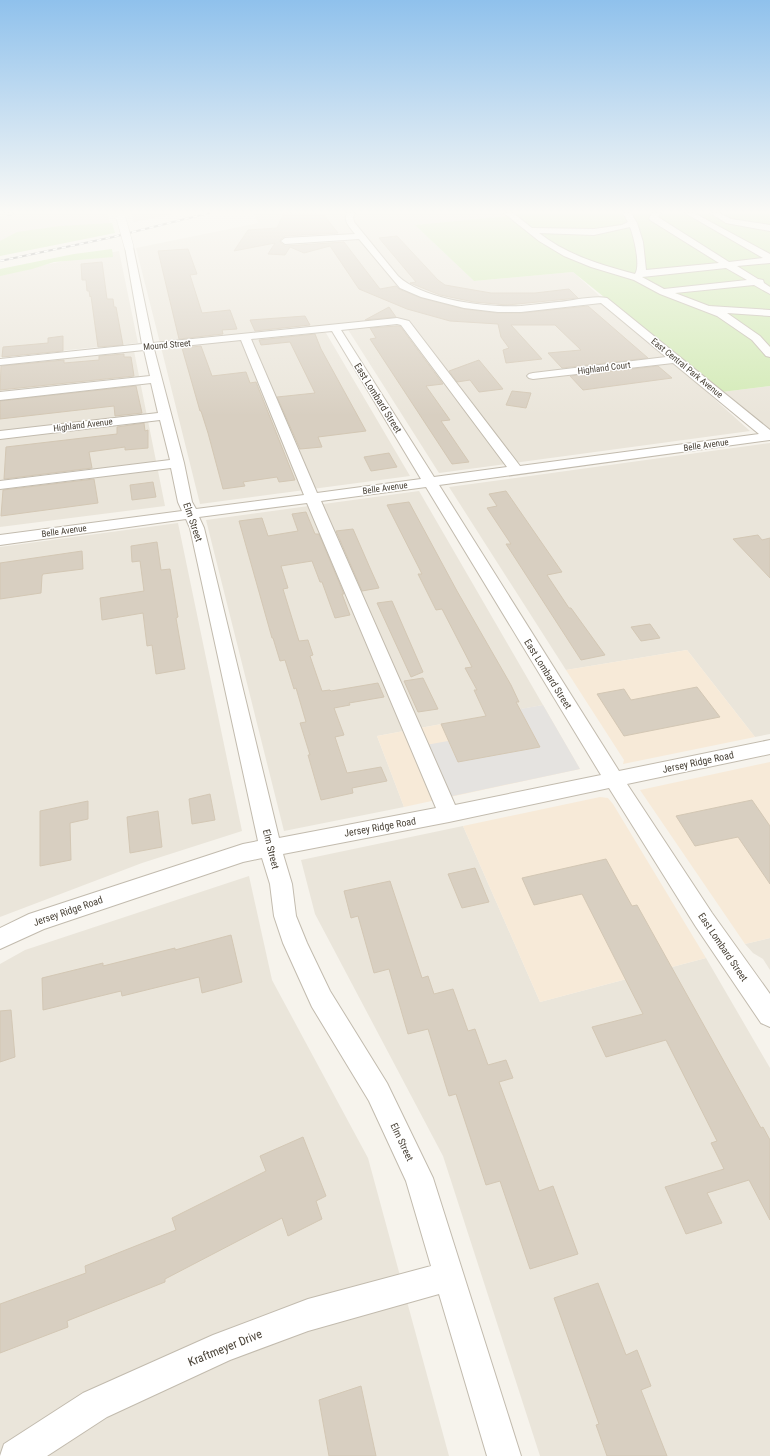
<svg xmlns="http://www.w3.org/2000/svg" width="770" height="1456" font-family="'Roboto Condensed',sans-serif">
<rect width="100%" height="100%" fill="#f6f3ec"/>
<path fill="#eae5da" d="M0,213H108L111,232L0,252Z
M131,213H179L134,222Z
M254,213H503L508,216L415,225L474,281L573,272L750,431L439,473L347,328L160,343L136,248L258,223Z
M119,251L138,343L0,357V273Z
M322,332L326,333L410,476L200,504L161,347Z
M134,351L165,506L0,527V365Z
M770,386V431L722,392Z
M770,443V734L755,737L687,650L566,670L449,487Z
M419,491L543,705L377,736L404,807L284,831L206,520Z
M178,523L242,831L142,863L0,917V547Z
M463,826L540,1002L706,958L770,1068V1456H540L443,1156L315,914L301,860Z
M249,876L272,980L368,1158L449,1456H0V964L25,950Z
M770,938V970L763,959L753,953L745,944Z"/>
<path fill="#f7ead8" d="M687,650L755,737L623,764L624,760L566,670Z
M543,705L580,769L404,807L377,736Z
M770,762V938L745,944L640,790Z
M600,797L608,798L613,804L706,958L540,1002L463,826Z"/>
<path fill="#d2eab5" d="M503,213H770V386L722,392L573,272L474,281L415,225L507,216Z
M112,223L115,233L0,256V241L17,232L60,226Z
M112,249L113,257L54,262L32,269L0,276V269L74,254Z"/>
<path fill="#e5e3e0" d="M543,705L580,769L448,797L426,745L448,741L458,762L540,747L520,709Z"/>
<path fill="#d8cfc1" stroke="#d3c7b4" d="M284,213L323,214L338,233L285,236L280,240V242L285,246L344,242L380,289L396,286L399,289L421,298L464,309L498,313H521L588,306L648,358L562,368L548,353L581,350L555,325H511L542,359L506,363L503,350L509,348L501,337L498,324L450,321L407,309L359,289L330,246L304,253L290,247L285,255L268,254L275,243L234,251L248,230L277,228Z
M397,236L438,280L445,285L491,293H535L569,289L578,298L507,305L474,302L440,295L410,283L416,282L379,238Z
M188,249L197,274L190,275L202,313L230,310L237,329L222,330L223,334L179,339L158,251Z
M102,262L107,299H113L114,307H116L123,345L98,347L91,296L90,297L89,291H87L86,280H82L81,264Z
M389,307L396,317L365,320Z
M305,316L310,325L255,331L250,320Z
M397,326H400L443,384L426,386L450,420L441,421L469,462L452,464L370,339L376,338L370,328Z
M315,334L321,349L366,431L318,437L322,447L300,449L277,397L315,393L290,342L261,345L259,340Z
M63,336V351L2,357L3,347L48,343V338Z
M201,346L212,376L246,372L250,383L256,382L295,480L279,482L277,477L243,482L245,486L223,489L208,433L201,411H200L182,348Z
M124,354V357H131L134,376L0,390L1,366L64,360V363L99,360V356Z
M479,360L503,389L479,392L470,380L457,382L449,371Z
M658,366L672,378L583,390L570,376Z
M136,386L142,413L115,416L114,406L0,419V401Z
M512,391L531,393L526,408L506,405Z
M144,423L145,431L148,430V448L125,450V447L89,452L92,468L4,479L6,447L117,434V427Z
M389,453L397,467L371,471L364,457Z
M94,479L98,503L1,516L3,490Z
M153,482L156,497L132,500L130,485Z
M506,491L562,572L547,575L569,608H571L605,655L581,660L506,544H511L487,508L497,506L489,494Z
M409,502L457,591L511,685L519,702H516L540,747L458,762L441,724L486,716L474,690H477L465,668L472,667L442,609L436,610L418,574H422L387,505Z
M306,512L315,534H319L344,594H342L350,615L335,618L322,582H320L312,561L281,566L288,588L283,589L299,641L308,640L313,655L310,656L322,691L330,690L331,691L378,683L384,697L349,703L350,705L334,708L344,735L335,737L347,773L381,767L387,781L352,788L353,793L321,800L308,755H310L300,723L306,722L296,688L294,689L285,660L280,661L273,638H272L239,521L262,518L268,536L298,531L292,514Z
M353,529L370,568L379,588L362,591L336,531Z
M758,535L762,540L770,538V578L733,539Z
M157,542L161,570L170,569L178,617L176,618L185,669L156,674L152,645L147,646L143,613L102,620L100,598L144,591L140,561L132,562L131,546Z
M82,551L83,569L43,574L42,576L41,593L0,599V563Z
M392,601L423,672L411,677L377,603Z
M650,624L660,638L641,641L631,627Z
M423,678L438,709L418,712L404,681Z
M697,687L720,717L624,736L597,694L624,689L631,700Z
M210,794L215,820L192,824L189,799Z
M752,800L770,826V884L738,837L695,846L676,816Z
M88,801V819L70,823L71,860L40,866V811Z
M158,811L162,847L130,853L127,817Z
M606,859L632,906L637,905L761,1128L763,1127L770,1140V1220L749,1180L707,1193L722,1223L686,1234L665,1187L724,1169L711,1143L717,1141L666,1040L606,1057L592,1027L643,1014L582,894L534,905L522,878Z
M475,868L489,902L462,908L448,874Z
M390,881L422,978L428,976L434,994L453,989L468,1031L475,1029L488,1065L506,1060L513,1078L499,1082L539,1191L553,1186L578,1254L530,1269L500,1181L486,1185L456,1094L449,1096L428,1029L408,1034L389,969L374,973L358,916L351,918L344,891Z
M231,935L242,982L202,993L199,977L122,996L121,991L43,1010L42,978L103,963V966L175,948V950Z
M11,1010L15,1057L0,1062V1011Z
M303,1137L326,1196L316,1201L322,1219L288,1236L282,1218L165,1279V1282L67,1321L68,1327L0,1353V1304L86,1273L85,1266L176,1230L172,1218L266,1171L260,1156Z
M598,1283L626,1355L637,1350L651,1386L641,1390L667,1456H607L596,1425L599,1424L554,1298Z
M361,1386L376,1456H329L319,1400Z"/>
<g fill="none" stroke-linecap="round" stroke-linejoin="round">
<g stroke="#c2bbae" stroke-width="2">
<path id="minor" d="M4,213H14L10,215Z
M347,213H355L353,217L354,222L398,276C423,300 488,308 521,306C533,305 546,303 558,302C571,301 594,295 607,298L770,430V440L439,485L619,771L770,740V754L627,784L712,913L770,994V1027L761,1023L696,927L609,788L449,822L283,854L292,884L296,916L307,943L330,991L387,1083L433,1178L521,1456H487L439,1294L308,1331L230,1360L107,1417L47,1456H0L4,1444L83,1393L213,1335L308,1299L431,1266L406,1181L369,1101L312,1007L283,943L274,916L270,884L262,858L243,862L44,929L0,949V928L29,914L243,844L258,841L190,528L186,519L0,545V535L182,511L178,502L171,468L0,489V481L170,460L160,420L0,439V431L158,413L151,383L0,400V392L150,376L144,350L0,365V359L142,344L125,247L129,244L133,247L153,343L397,318L409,321L520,466L759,434L673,363L533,379L529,378L527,376L529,374L533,373L666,357L601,303L521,312H498L464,308L421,297L400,288L359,239L285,244L281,241L285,238L355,234C350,227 343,221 347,213ZM397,324L401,325L507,467L434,477L341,330ZM332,331L421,479L317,493L251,339ZM241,340L304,495L196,509L192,502L184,463L154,349ZM426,487L601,775L455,805L321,501ZM307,503L436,808L279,838L204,528L199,517Z
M504,213H513L532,228L594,229L622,225L628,222L623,213H631L637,223L643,242L646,270L719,263L650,220L649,218L653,213H661L658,217L729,262L763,258L685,213H694L770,254V263L737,266L758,279L763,280L764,283L770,287V294L754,285L675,293L709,306L770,310V316L727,313L760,336L770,347V357L766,356L752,340L717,316L660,294L634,280L591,267L564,256L539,241ZM630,227C634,237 641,266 635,274C601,265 567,255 539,233L594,235ZM726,268L747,280L664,289L642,277Z
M710,213H719L731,219L770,225V231L726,223Z"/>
</g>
<use href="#minor" fill="#fff" fill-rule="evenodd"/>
<g stroke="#9a9a9a" stroke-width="2">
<path id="rail" d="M0,261L113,237L209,213"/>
</g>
<use href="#rail" stroke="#fff" stroke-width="1.5" stroke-dasharray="4.5" stroke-linecap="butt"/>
<g stroke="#c2bbae" stroke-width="10" stroke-linecap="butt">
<path id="minor-bridge" d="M121,218L129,247"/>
</g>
<use href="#minor-bridge" stroke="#fff" stroke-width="9"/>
</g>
<linearGradient id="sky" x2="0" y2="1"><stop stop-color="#8fc1ec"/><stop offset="0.51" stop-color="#fbfaf6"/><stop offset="1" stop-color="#fbfaf6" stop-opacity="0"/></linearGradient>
<rect width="770" height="416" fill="url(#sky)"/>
<g text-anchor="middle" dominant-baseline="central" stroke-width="3" stroke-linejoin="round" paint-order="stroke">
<g font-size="9" fill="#4b4439" stroke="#fff">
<text transform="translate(167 345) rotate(-5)">Mound Street</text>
<text transform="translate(604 368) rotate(-7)">Highland Court</text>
<text transform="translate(687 368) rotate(39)">East Central Park Avenue</text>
<text transform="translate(83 425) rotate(-7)">Highland Avenue</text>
<text transform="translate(706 445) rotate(-8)">Belle Avenue</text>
<text transform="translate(385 488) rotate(-8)">Belle Avenue</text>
<text transform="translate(64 531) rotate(-8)">Belle Avenue</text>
</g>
<g font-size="10" fill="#4b4439" stroke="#fff">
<text transform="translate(378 398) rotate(58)">East Lombard Street</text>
<text transform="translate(193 522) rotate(71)">Elm Street</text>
<text transform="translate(548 674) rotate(58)">East Lombard Street</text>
<text transform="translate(698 762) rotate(-12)">Jersey Ridge Road</text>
<text transform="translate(380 827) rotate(-10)">Jersey Ridge Road</text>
<text transform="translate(271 849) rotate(76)">Elm Street</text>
<text transform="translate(68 911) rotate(-19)">Jersey Ridge Road</text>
<text transform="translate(723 947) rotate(56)">East Lombard Street</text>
<text transform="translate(402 1142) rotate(65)">Elm Street</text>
</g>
<g font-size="12" fill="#4b4439" stroke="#fff">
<text transform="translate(225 1348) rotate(-22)">Kraftmeyer Drive</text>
</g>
</g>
</svg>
